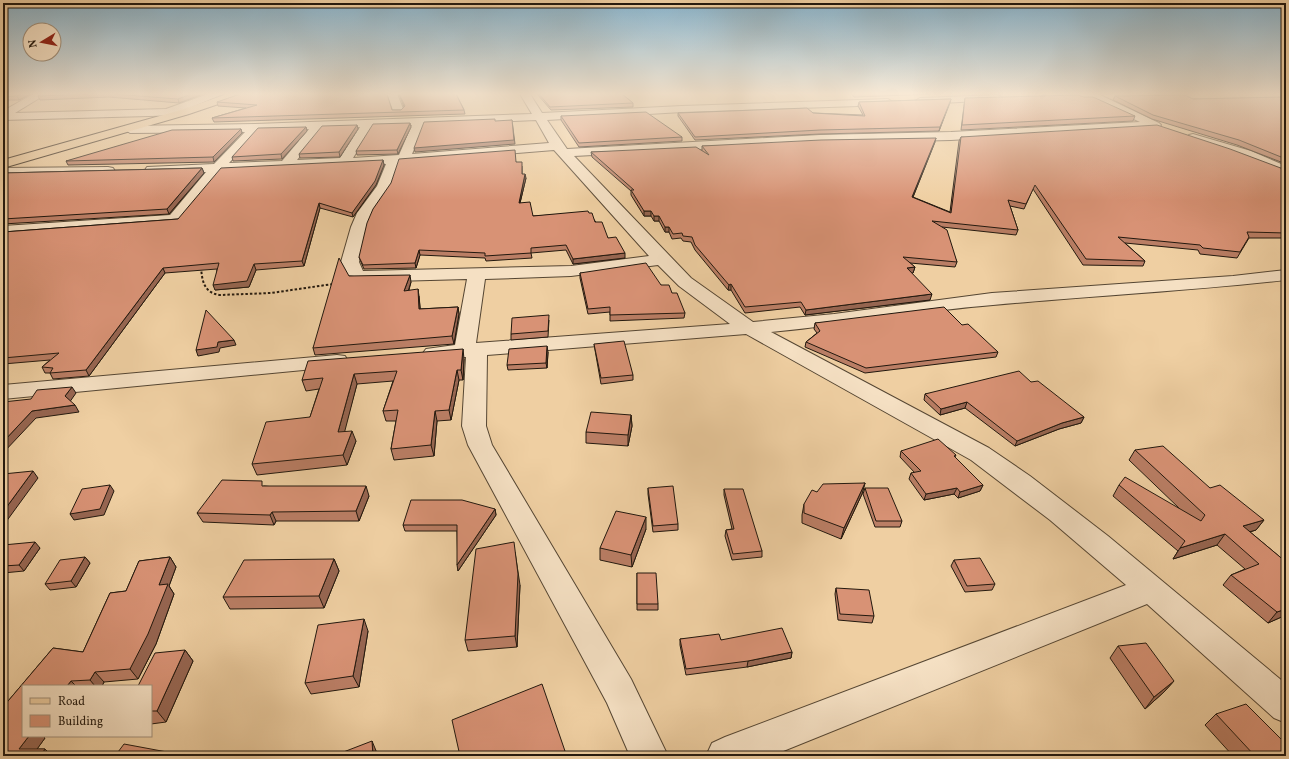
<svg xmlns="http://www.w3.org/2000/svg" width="1289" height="759" font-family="Vollkorn,serif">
<rect width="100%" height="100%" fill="#efcfa2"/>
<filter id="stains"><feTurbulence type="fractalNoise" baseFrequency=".005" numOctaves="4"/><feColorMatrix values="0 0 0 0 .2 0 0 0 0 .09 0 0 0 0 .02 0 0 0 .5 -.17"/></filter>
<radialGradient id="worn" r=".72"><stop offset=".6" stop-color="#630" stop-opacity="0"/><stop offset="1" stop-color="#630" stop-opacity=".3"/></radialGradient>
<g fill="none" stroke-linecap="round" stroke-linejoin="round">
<g stroke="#554633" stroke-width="2">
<path id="street" d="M33,94H46L15,113L166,109L208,94H223L187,109L191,112L185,115L3,120V111Z
M387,94H397L404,111L402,113H394Z
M520,94H530L542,113L682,106L888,99L893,102L888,105L682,112L547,120L567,149L820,135L951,132L1140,122L1087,97L1034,99L1030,98L1029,96L1030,94H1098L1159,123L1161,125L1159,127L1155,128L951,140L820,143L574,156L691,278L753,322L834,314L992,293L1233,276L1286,270V280C1189,291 1091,296 993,305C919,311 846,325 771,332L989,448L1030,476L1108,536L1286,684V723L1274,718L1147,604L771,756H706L712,743L725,737L1126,585L1050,520L971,460L746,334L487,355L486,426L492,445L631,679L668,756H630L607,703L468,445L462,426L466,357L433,359L426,357L423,353L426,349L455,345L467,279L357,282L351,281L341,262L351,227L357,213L377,186L386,164L222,171L202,193L180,222L3,236V226L170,215L206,172L152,174L147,173L145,170L147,167L214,164L245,132L130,133L124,129L126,126L255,124L532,114ZM536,120L549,143L412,154L424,125ZM412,125L399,155L353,158L372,127ZM360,127L340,158L297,160L322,129ZM309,129L282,161L229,163L258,131ZM554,150L649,256L571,266L363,271L359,262L367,227L373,213L391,186L399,163ZM658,265L679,286L730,324L476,343L485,279L571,276Z
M996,95L1000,96L1001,98L1000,100L920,104L915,101L920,98Z
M1193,134L1251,151L1286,166V175L1241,157L1189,141L1187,138L1189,135Z
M108,167L113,168L115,171L113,174L3,176V168Z
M337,355L345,356L348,361L345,366L3,399V385Z"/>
</g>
<g stroke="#22180e" stroke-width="2">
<path id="primary" d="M227,94H243L242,96L189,114L3,168V160L181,110Z"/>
</g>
<path stroke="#22180e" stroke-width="2" stroke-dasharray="2.5 2" stroke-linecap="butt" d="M201,267C202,281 204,293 220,295L271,293L333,284"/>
<use href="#street" fill="#f5e0c3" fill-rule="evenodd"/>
<use href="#primary" fill="#efcfa2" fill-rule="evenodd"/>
</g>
<path fill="#ba7e65" stroke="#22180e" d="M3,94H30L19,100H3Z
M41,94H203L179,103L109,97L40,100L38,96Z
M399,94H456L464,110L465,114L214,122L212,118L246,108L218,106L217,102L392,110H401L404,107Z
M537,94H622L633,103V107L551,110Z
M852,94H935L854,97Z
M1115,96L1193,99L1286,97V164L1237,145L1152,119L1113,100Z
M965,98L1135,116L1133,121L961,130Z
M951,99L939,131L820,134L695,140L678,116V113H813L863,115L858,106L859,102Z
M561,116L682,137V141L579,147L561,120Z
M357,125L358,129L340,157L300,158L299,154Z
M306,127L307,131L282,159L233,161L232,157Z
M411,127L398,154L357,155L356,151Z
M241,129L242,133L214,162L68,165L66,161Z
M961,137L1286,170V239L1284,238H1249L1237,258L1200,254L1198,250L1125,243L1145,261L1143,266L1083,265L1033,189L1024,209L1010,206L1018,230L1016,235L942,227L957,262L955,267L910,263L915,267L913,273H911L930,300L805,315L800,307L745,313L731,290H728L695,250L691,242L683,241L681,238L672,239L669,232H665L659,221H654L651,216H644L631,195V191L592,157L591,152L702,151V146L935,142L913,197L950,212L959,141Z
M383,160L384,165L376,185L353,217L320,208L304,266L256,270L249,287L215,290L217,269L165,273L89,376L53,379L50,373H45L42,367L50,360L3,364V232L178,219Z
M516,162L522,166V174L526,178L520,203L533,216L589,213L608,238L625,258L573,264L566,250L531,253L532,258L486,261L485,258L420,255L416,268L364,269L361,262L359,257Z
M202,168L204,173L169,214L3,224V173Z
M580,273L661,285L672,293L685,313L684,318L610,321V312L588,314L580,278Z
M349,276L411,282L409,290L419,296L420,309L458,307L459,314L454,344L315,355L313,348Z
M549,320L548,337L511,340V334Z
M815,323L962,325L998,352L996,357L865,373L805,347L806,342L817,333L814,329Z
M594,344L633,375V380L601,384L595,350Z
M548,352L547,368L508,370L507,365Z
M464,359L463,380H459L451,420L437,421L434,456L394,460L391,449L396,421H386L383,411L393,381L357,384L344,431L356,441L347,465L257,475L252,464L310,417L319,389L306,391L302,380Z
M1031,382L1084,417L1081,423L1059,429L1015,446L965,408L940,415L924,400L925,394Z
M631,415L632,426L628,446L586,443V432Z
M1135,450L1210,488L1264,520L1256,530L1250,532L1286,562V615L1268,623L1223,585L1231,575L1245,569L1217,545L1173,559L1178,551L1113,496L1119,485L1180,509L1129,460Z
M901,451L956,455L955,457L983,485L980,491L958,498L954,494L924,500L909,479L911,473H915L900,457Z
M865,483L862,494L841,539L802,523V515L804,504L817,492Z
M264,486L369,496L359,521H276L274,525L203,522L197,513Z
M648,488L678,524V530L653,532L648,494Z
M865,488L902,521L900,527H875L863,494Z
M724,489L762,551V557L732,560L725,536L726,530L732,529L724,495Z
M495,509L496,515L458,571L457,531H405L403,525Z
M646,529L632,567L600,560V548Z
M3,545L40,548L24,571L3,573Z
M85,557L90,563L76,587L50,590L45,584Z
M170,557L176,567L169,586L174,594L156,644L138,679L104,682L102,686H23V736H43L45,738L37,749H45L52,756H3V707L53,648L83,652L110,593L126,591L139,561Z
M334,559L339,571L324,608L230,609L223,597Z
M954,560L995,584L992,590L965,592L951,566Z
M637,573L658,604V610H637Z
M520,585L517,647L468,651L465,640Z
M836,588L874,616L872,623L838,620L835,594Z
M368,631L359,687L311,694L305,683Z
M680,639L721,640L792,652L791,658L747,667L686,675L680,645Z
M1118,646L1174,681L1164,692L1145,709L1110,658Z
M185,650L193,661L166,722L151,724V686Z
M1216,714L1286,744V754L1283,756H1233L1205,725Z"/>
<path fill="#976652" stroke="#22180e" d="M21,94H30L19,100L17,96Z
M191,94H203L179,103L178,99Z
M951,99L950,103L939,131L940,127Z
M512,120L515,144L415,152L414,148Z
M410,123L411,127L398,154L397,150Z
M357,125L358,129L340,157L339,152Z
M306,127L307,131L282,159L281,154Z
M241,129L242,133L214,162L213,157Z
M936,138L935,142L911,202L912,197Z
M383,160L384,165L376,185L353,217L352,213Z
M202,168L204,173L169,214L167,209Z
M525,174L526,178L519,207V203Z
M319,203L320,208L304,266L302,261Z
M644,211H651V216H644Z
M654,216H659V221H654Z
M665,227H669V232H665Z
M419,250L420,255L416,268L415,263Z
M625,253V258L573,264V259Z
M254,264L256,270L249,287L215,290L213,285Z
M915,267L913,273L905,274L907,268Z
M163,268L165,273L89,376L86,370Z
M410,275L411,282L406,298L404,291Z
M731,284V290H728L729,285Z
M418,289L419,296L421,316L419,309Z
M932,294L930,300L805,315L806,310Z
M458,307L459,314L454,344L452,336Z
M234,340L236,345L220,348L219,352L198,356L196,350L218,342Z
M547,346L548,352L547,368L546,363Z
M463,349L464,359L463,380L461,370Z
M457,370L459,380L451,420L449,410Z
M354,374L357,384L342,442L338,432Z
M72,387L76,393L69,403L65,396Z
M967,402L965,408L940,415L941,409Z
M75,405L79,412L36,418L3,453V442L32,411Z
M435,411L437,421L434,456L431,445Z
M631,415L632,426L628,446V435Z
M1084,417L1081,423L1059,429L1015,446L1017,441L1062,423Z
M352,431L356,441L347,465L343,455Z
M33,471L38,478L3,526V512Z
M865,483L862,494L841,539L844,528Z
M110,485L114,491L104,515L74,520L70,514Z
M983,485L980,491L958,498L960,492Z
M366,486L369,496L359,521L356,511Z
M957,488L954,494L924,500L926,494Z
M495,509L496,515L458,571L457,565Z
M272,512L276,521L274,525L270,515Z
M646,517V529L632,567L631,555Z
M1264,520L1256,530L1235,536L1243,526Z
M1225,534L1217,545L1173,559L1180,548Z
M35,542L40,548L24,571L19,565Z
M515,552L520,585L517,647L515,636Z
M85,557L90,563L76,587L71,581Z
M170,557L176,567L169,586L174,594L156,644L138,679L130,669L159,585Z
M334,559L339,571L324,608L319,596Z
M1286,609V615L1268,623L1277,612Z
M364,619L368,631L359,687L353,676Z
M185,650L193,661L166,722L157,711Z
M792,652L791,658L747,667L748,661Z
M95,672L104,682L102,686H95L90,680Z
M71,681L76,686H67Z
M1174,681L1164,692L1145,709L1154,697Z
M29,736H43L45,738L32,756L19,749Z
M372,741L377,753V756H373Z
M45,749L52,756H40Z
M1286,751V754L1283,756H1270Z
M167,752L170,756H164Z"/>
<path fill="#d89275" stroke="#22180e" d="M3,94H21L17,96L3,97Z
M41,94H89L38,96Z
M114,94H191L178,99Z
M240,94H387L392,110H401L405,106L399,94H456L464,110L212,118L257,105L217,102Z
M539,94H622L633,103L550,107Z
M1078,95L1084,97H1093L1135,116L962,125L965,98Z
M1185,95L1193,99L1286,97V159L1239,140L1153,115L1115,96Z
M951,99L940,127L820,130L695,137L678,113L807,108L813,113L865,116L859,102Z
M646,112L682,137L579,143L561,116Z
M495,119V121L512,120L514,140L414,148L424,122Z
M410,123L397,150L356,151L373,124Z
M357,125L339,152L299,154L322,126Z
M1157,125L1230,149L1286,170V233L1247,232L1249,237L1240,252L1203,248L1200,245L1118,237L1145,261L1086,259L1035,185L1026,204L1008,200L1018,230L932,221L947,230L957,262L903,257L915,267L907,268L932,294L806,310L801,302L745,307L731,284L729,285L695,245L692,237L683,236L682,233L673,234L669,227H665L659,216H654L651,211H644L631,190H634L591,152L696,147L709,155L702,146L821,140L936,138L912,197L951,213L961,137Z
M306,127L281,154L232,157L258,128Z
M241,129L213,157L66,161L172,130Z
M515,150L516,162H522V174H525L519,203L530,202L533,216L588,211L589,213H592L595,222H602L608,238L616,237L625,253L573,259L566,245L531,248V253L485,256V253L419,250L415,263L363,265L359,257L367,223L373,209L391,183L399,159Z
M383,160L375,181L352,213L319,203L302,261L254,264L247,281L213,285L219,263L163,268L86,370L50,373L53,368L42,367L59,353L3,358V232L178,219L221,168Z
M202,168L167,209L3,219V173Z
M339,258L349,276L410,275L404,291L418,289L419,309L458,307L452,336L313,348Z
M646,263L661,285H669L672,293H677L685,313L610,315V307L588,309L580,273Z
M944,307L962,325L968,324L998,352L866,368L806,342L820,331L815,323Z
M206,310L234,340L218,342L217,347L196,350Z
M549,315L548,331L511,334L512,318Z
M624,341L633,375L601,378L594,344Z
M547,346L546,363L507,365L509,349Z
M463,349L461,370H457L449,410L435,411L431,445L391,449L398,410L383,411L397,371L354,374L338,432L352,431L343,455L252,464L266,422L310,417L323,378L302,380L308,361Z
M1019,371L1031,382L1038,381L1084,417L1062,423L1017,441L967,402L941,409L925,394Z
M72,387L65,396L75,405L32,411L3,442V402L31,399L37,390Z
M591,412L631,415L628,435L586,432Z
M938,439L956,455L954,456L983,485L960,492L957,488L926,494L911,473L921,471L901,451Z
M1163,446L1210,488L1220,485L1264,520L1243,526L1286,562V609L1277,612L1231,575L1259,564L1225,534L1180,548L1185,541L1119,485L1125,477L1201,521L1205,515L1135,450Z
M33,471L3,512V474Z
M222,480L262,481V486H366L356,511L272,512L270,515L197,513Z
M865,483L844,528L804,513V504L812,490L817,492L823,484Z
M110,485L100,509L70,514L82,489Z
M673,486L678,524L653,526L648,488Z
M865,488H888L902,521H876Z
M724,489H743L762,551L733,554L726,530L734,529Z
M411,500H462L495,509L457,565V525H403Z
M616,511L646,517L631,555L600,548Z
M35,542L19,565L3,566V545Z
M514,542L518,574L515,636L465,640L476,549Z
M85,557L71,581L45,584L60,560Z
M170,557L159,585L168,584L148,634L130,669L95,672L90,680L71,681L67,686H23V736H29L19,749H45L40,756H3V707L53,648L83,652L110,593L126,591L139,561Z
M980,558L995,584L967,586L954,560Z
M334,559L319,596L223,597L244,560Z
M637,573H656L658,604H637Z
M836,588L869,590L874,616L840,614Z
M364,619L353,676L305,683L318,625Z
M782,628L792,652L748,661L686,669L680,639L719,634L721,640Z
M1146,643L1174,681L1154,697L1118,646Z
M185,650L157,711H151V686H138L155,653Z
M542,684L566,754L562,756H460L452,720Z
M1246,704L1286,744V751L1270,756H1255L1216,714Z
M372,741L373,756H333Z
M124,744L167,752L164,756H115Z
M939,754L941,756H932Z"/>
<linearGradient id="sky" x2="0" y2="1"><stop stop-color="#89b5ce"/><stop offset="0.47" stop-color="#f8e9d5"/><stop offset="1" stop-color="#f8e9d5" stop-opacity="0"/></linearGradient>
<rect width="1289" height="200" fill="url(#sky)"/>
<rect width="1289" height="759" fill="none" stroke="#efcfa2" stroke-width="16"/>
<rect x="4" y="4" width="1281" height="751" fill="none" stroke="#22180e" stroke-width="2"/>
<rect x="8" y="8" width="1273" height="743" fill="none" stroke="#22180e"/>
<rect x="22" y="685" width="130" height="52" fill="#f5e0c3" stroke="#a1907b"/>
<rect x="30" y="698" width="20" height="6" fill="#efcfa2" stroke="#a1907b"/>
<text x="58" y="705" font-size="12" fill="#22180e">Road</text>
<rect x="30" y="715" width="20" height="12" fill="#d89275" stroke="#a1907b"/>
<text x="58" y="725" font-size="12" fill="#22180e">Building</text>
<g transform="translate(42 42) rotate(260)"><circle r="19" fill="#f5e0c3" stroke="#a1907b"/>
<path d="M0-3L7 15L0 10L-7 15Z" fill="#8f2418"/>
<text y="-6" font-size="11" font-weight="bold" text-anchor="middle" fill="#22180e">N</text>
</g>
<rect width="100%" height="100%" filter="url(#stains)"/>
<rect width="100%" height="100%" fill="url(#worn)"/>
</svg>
